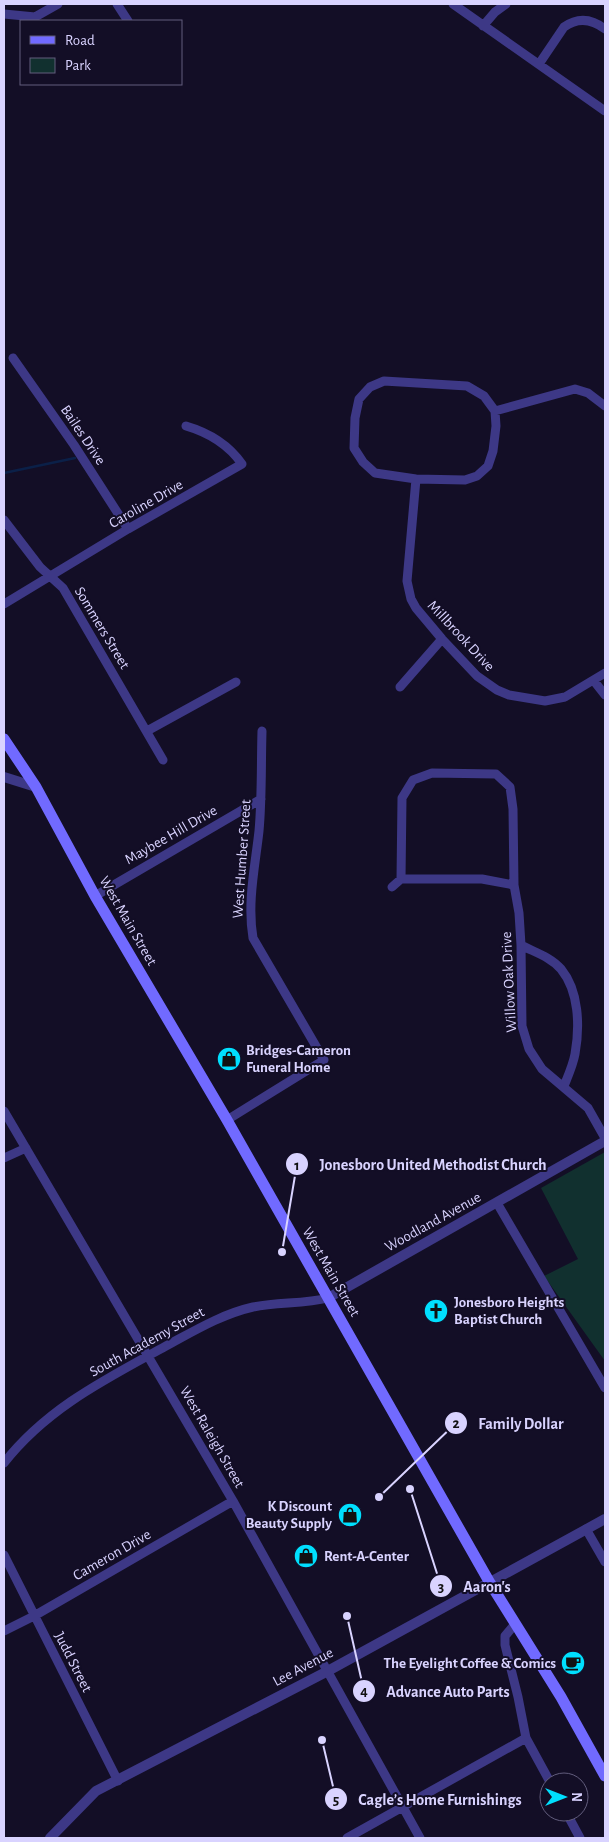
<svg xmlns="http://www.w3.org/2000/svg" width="609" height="1842" font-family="'Alegreya Sans',sans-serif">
<rect width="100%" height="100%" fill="#130e26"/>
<path fill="#11302f" d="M605,1152V1361L544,1276L578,1259L541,1188Z"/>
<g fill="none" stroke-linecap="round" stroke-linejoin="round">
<path stroke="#0b2048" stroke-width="2.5" d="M4,473L75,458"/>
<path stroke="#3d3886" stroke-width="9" d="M117,4L128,21
M453,4L605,111
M4,14L35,17L58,4
M483,26L495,12L506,4
M539,64L564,27C578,17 592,19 605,29
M13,358L74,445L128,529
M384,381L467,386L484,396L495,411L496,426L493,451L488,466L477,476L465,480L416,479L375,473L363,462L354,448L355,418L359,399L370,387Z
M495,411L575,389L588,393L605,406
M416,479L407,581L411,599L416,608L442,639L477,676L497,690L509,695L545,701L565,697L605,673
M4,520L40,567L63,588L163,760
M4,604L128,529L242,464C228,444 210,433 186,426
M594,681L605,695
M400,687L442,639
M147,731L236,682
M401,879L402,798L413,780L432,773L496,774L510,787L513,809L514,885
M392,887L401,879H482L514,885L519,913L521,945L522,1026L529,1049L542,1069L588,1108L605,1138
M95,896L261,799
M521,945C534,952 551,957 561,969C579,991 580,1026 575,1054C573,1065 568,1076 564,1086
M4,1111L233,1501L420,1838
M227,1120L324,1060L253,938C247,903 255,867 259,831C262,798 261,765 262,731
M4,1158L26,1148
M497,1203L605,1388
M4,1463C47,1408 106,1379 166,1346C194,1331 222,1314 253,1307C278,1302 304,1304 328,1298
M586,1529L605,1562
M4,1555L118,1781
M515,1624L505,1636V1645L518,1697L526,1738L550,1782
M4,1631L34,1616L233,1501
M566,1812L580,1838
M347,1838L526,1738"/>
<path stroke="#3d3886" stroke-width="10" d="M4,777L36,787
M328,1298L605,1141
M50,1838L96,1791L326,1672L605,1519"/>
<path stroke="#716aff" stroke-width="11" d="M4,739L36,787L95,896L227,1120L490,1583L561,1697L605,1776"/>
</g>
<defs>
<g id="shop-disc" transform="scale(1.25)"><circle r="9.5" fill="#00dffe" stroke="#130e26"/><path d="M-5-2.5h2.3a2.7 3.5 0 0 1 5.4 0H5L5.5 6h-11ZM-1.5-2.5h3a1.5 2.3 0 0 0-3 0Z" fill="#111"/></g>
<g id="church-disc" transform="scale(1.25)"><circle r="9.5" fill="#00dffe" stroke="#130e26"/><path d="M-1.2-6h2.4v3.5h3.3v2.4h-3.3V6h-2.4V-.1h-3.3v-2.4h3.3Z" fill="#111"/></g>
<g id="cafe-disc" transform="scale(1.25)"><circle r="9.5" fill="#00dffe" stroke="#130e26"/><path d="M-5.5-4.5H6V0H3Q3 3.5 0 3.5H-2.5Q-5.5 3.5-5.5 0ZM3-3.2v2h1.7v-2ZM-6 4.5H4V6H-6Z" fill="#111"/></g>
</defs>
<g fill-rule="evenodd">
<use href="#shop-disc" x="229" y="1059"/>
<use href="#church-disc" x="436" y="1311"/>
<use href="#shop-disc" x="350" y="1515"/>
<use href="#shop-disc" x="306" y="1556"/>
<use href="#cafe-disc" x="573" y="1663"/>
</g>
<g text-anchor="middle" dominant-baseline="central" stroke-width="4" stroke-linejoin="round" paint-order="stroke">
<g font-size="15" fill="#d9d3ff" stroke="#130e26">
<text transform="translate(83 435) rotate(56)">Bailes Drive</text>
<text transform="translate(146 504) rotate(-30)">Caroline Drive</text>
<text transform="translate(102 628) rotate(59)">Sommers Street</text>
<text transform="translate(461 636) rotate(47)">Millbrook Drive</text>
<text transform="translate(171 835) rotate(-30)">Maybee Hill Drive</text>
<text transform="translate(242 859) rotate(-86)">West Humber Street</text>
<text transform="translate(128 921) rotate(60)">West Main Street</text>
<text transform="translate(509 982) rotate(-93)">Willow Oak Drive</text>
<text transform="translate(433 1222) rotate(-29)">Woodland Avenue</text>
<text transform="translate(331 1272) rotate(60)">West Main Street</text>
<text transform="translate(147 1342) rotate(-29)">South Academy Street</text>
<text transform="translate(212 1437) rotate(60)">West Raleigh Street</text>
<text transform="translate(112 1555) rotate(-30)">Cameron Drive</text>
<text transform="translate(73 1662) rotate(63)">Judd Street</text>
<text transform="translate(303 1667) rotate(-28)">Lee Avenue</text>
</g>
<g font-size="15" font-weight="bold" fill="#d9d3ff" stroke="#130e26" text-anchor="start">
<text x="246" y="1050">Bridges-Cameron<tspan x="246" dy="17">Funeral Home</tspan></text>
<text x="454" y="1302">Jonesboro Heights<tspan x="454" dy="17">Baptist Church</tspan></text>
<text x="332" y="1506" text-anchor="end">K Discount<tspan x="332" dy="17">Beauty Supply</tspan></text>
<text x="324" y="1556">Rent-A-Center</text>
<text x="556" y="1663" text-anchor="end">The Eyelight Coffee &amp; Comics</text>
</g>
</g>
<path fill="none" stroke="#d9d3ff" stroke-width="2" d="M282 1252L297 1164M379 1497L456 1423M410 1489L441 1586M347 1616L364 1691M322 1740L336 1799"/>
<g fill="#d9d3ff" stroke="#130e26" stroke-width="2">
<circle cx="282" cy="1252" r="5"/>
<circle cx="379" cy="1497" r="5"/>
<circle cx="410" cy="1489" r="5"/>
<circle cx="347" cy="1616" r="5"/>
<circle cx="322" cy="1740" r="5"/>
<circle cx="297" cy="1164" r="12"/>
<circle cx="456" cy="1423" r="12"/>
<circle cx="441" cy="1586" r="12"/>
<circle cx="364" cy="1691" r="12"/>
<circle cx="336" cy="1799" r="12"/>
</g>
<g font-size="15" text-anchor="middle" font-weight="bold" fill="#111">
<text x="297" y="1170">1</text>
<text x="456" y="1428">2</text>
<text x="441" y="1592">3</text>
<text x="364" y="1696">4</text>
<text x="336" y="1805">5</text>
</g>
<g font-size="16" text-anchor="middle" font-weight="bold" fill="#d9d3ff" stroke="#130e26" stroke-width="4" stroke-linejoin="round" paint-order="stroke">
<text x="433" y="1170">Jonesboro United Methodist Church</text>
<text x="521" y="1429">Family Dollar</text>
<text x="487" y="1592">Aaron's</text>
<text x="448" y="1697">Advance Auto Parts</text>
<text x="440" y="1805">Cagle’s Home Furnishings</text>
</g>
<rect width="609" height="1842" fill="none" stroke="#d9d3ff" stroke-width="10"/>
<rect x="20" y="20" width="162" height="65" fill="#130e26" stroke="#625d7d"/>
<rect x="30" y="36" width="25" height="8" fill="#716aff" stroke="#625d7d"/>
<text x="65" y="45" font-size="15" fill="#d9d3ff">Road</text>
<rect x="30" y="58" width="25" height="15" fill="#11302f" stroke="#625d7d"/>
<text x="65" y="70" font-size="15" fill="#d9d3ff">Park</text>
<g transform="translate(564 1797) rotate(90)"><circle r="24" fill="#130e26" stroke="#625d7d"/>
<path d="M0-4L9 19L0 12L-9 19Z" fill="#00dffe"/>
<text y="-8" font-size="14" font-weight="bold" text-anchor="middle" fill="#d9d3ff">N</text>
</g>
</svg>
